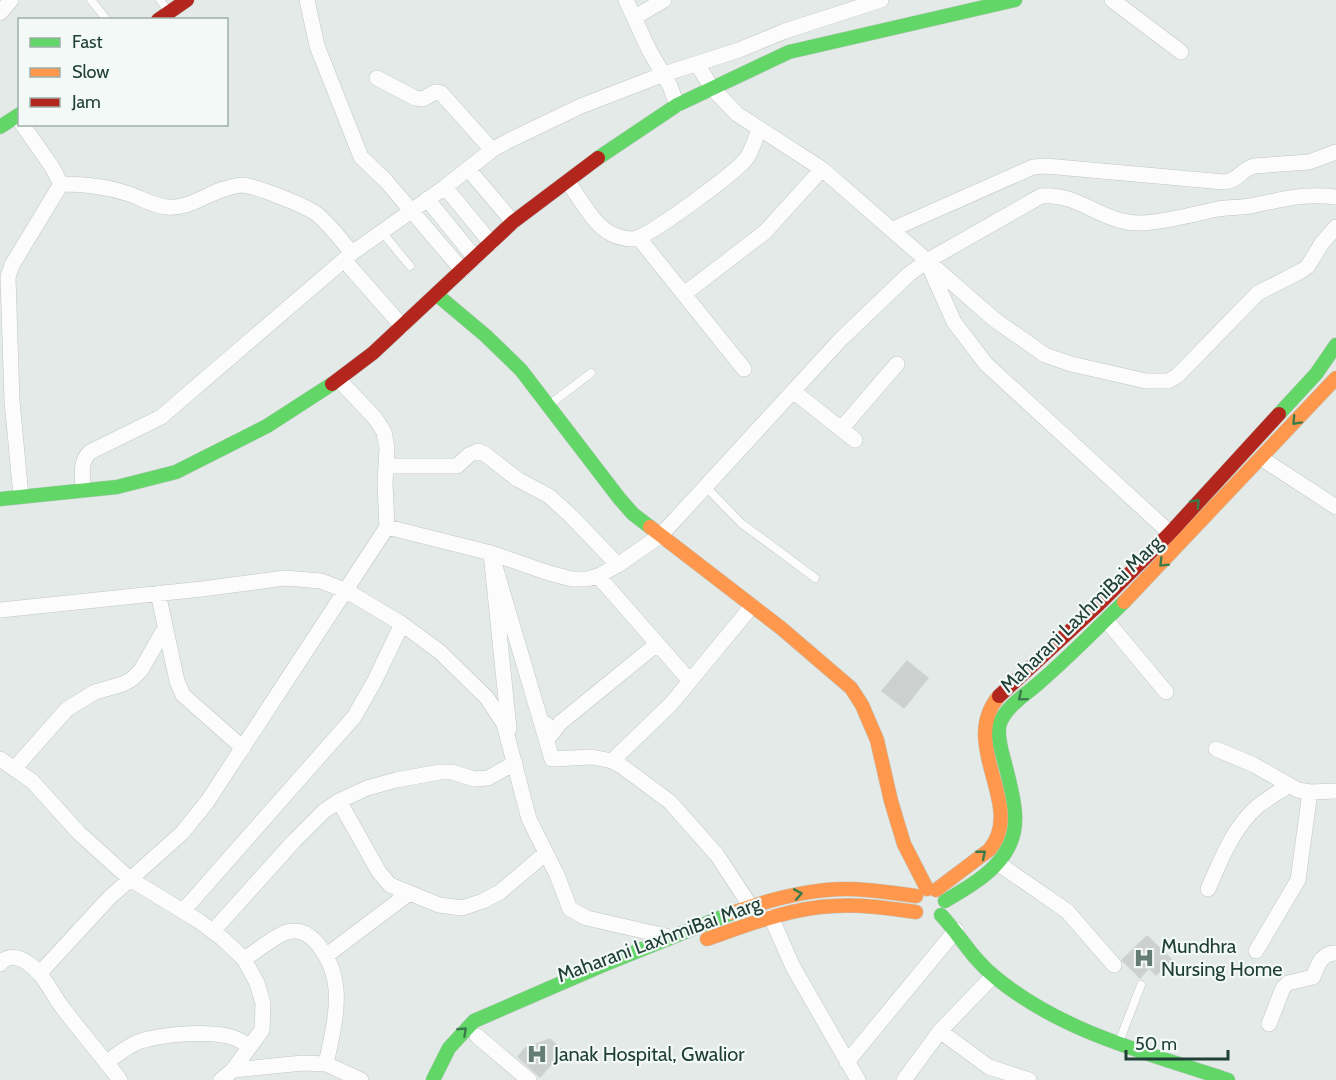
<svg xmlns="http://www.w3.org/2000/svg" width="1336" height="1080" font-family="Cabin,sans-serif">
<rect width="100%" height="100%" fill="#e4eae7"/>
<path fill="#ccd1cf" stroke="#cdd3d0" stroke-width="1.5" d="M907,661L928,678L904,708L882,691Z
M1147,936L1172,960L1156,975L1149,968L1140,978L1122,960Z
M550,1039L563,1051L540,1077L518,1057L525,1048Z"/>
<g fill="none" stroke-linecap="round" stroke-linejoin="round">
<g stroke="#c1c7c4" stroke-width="9">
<path id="lane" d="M91,0L107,20
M160,0L168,11
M381,231L410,266
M549,405L591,373
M706,487L741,523L815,578
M1119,1042L1141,985"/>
</g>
<g stroke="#c1c7c4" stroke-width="16">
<path id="street" d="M307,0L317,46L361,157L386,181L462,270
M626,0L649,50L670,86L677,105
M1112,0L1181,52
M0,13L11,0
M635,17L664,0
M697,64L712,88L737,114L822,169L995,320L1045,355L1071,364L1146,381H1168L1177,376L1258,293L1301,271L1308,266L1322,243L1336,227
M377,78L415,98L423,99L435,92L441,93L492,150
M469,170L513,222
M568,182C579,197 595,227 612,234C618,237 627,239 634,239C650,236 735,173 746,159C752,151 755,139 759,130
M61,184C84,184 106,186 129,194C141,198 154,206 167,207C188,209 205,195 224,189C229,188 236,185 242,185C256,186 307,206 318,215C331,226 341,240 352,253
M445,187L491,243
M427,199L475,258
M893,229L1033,167L1046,166L1224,182C1240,180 1240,170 1254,166L1309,162L1336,152
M638,237L744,369
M344,260L402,326
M929,266L954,322L986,364L1170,533
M684,294L765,232L822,169
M793,391L855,440
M841,429L897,364
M1261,458L1336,507
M386,466H457L469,455L478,451L485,454L517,479L549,496L571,516L618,565
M83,490C83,476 79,462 90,452L161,417L352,253L445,187L492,150L508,141L581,106L664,74L739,50L785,31L881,0
M21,496L12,401L8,277L12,265L61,184L52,167L22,124
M387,527L491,553L549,573L572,579H587L598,576L618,565L661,535L841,339L909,274L927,261L1041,196C1079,192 1102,224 1141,223C1167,222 1193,214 1218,209C1230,207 1243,208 1255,205C1285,199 1304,193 1336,197
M598,576L690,681
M158,593L177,681L183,695L243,748
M0,610L202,589L285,578L321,581L347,591L402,624L440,652L487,698L504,724L529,819L557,875L570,909L587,918L670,937
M1106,620L1166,692
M546,724L550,736L560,723L657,644
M509,729L491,553L552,759L592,757L612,761L623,767L670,802L717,855L751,907
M1216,749L1254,765L1298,790L1310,792L1336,791
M0,759L32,781L79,833L130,879L199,921L223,939L244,959L257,983L263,1003L262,1030L233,1070L221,1080
M612,761L671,704L752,606
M14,769L67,709L95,692L123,684L132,679L141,670L165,628
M339,801L379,872L390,885L439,905L462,908L483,901L500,892L546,853
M999,864L1067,911L1114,965
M1208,889C1221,860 1233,827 1258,806C1268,798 1279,792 1289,785
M183,911L354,717L374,682L402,624
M771,917L793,967L858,1080
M213,931L294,841L324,811L339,801L367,788L396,780L440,772H452L474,779L488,778L515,763
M1256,951L1298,880L1310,792
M327,955L408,894
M244,959C256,952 274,936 287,932C298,929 308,933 316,942C348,979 335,1020 326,1064
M0,964C7,954 20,957 28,963C45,975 52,995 65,1011C83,1034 102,1057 120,1080
M39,974L109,898L182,833L207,802L387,527L385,483L387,448L384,432L375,418L339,380
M1269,1024L1283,988L1288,983L1313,977C1318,965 1321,953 1336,953
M940,1031L989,1067L1029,1080
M477,1036L529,1080
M847,1062L956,930
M106,1063C116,1055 126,1047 138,1042C161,1034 215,1029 237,1039C241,1041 246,1044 249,1047
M233,1070L303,1063L326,1064L361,1080
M904,1080L940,1031L993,976"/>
</g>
<g stroke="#bfc8c4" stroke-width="15">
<path id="fast" d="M0,127L20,114
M598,158L677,105L789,52L1015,0
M436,294L486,336L521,370L619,498L633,514L650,527
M1279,414L1316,374L1336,345
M0,499L117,487L176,472L267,426L332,384
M945,901C979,881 1018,859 1015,814C1014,797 1009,780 1005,764C1002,752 996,735 1000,723C1007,705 1027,694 1041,681C1070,656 1097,628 1124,602
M941,915C960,935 973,960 995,977C1061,1032 1148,1053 1228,1080
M433,1080L449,1048L474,1021L603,965L732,913"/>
</g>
<g stroke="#bfc8c4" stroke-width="15">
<path id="slow" d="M650,527L781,628L851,688L862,705L877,740L891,801L904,844L927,889
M1124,602L1336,378
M936,890L989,850C1027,806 957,745 999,696
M732,913C768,900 807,889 846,889C869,889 893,893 916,896
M707,939C747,925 790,908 833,906C861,904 888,908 916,912"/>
</g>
<g stroke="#bfc8c4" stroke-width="15">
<path id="jam" d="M158,20L187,0
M332,384L373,353L513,222L598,158
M999,696L1098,605L1170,533L1279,414"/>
</g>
<use href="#lane" stroke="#fbfcfb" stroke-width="8"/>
<use href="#street" stroke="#fbfcfb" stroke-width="15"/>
<use href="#fast" stroke="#63d668" stroke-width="14"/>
<use href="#slow" stroke="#ff974d" stroke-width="14"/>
<use href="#jam" stroke="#b3261e" stroke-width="14"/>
</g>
<defs><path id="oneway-chevron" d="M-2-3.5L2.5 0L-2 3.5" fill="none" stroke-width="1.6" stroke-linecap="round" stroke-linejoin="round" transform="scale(1.5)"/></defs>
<g stroke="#3b7b4b">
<use href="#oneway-chevron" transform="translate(1296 421) rotate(133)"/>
<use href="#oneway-chevron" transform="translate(1196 503) rotate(-47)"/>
<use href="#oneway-chevron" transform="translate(1163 563) rotate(135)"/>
<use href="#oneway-chevron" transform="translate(1022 697) rotate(140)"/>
<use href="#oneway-chevron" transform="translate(982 854) rotate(-39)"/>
<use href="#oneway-chevron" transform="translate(798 894) rotate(-10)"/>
<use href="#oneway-chevron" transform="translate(463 1031) rotate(-43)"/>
</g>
<defs>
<g id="hospital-bare" transform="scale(1.62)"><path d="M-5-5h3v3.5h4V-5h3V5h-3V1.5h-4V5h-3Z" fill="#657b75" stroke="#f2f9f6" stroke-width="2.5" paint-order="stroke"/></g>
</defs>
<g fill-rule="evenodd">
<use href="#hospital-bare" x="1144" y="958"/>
<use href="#hospital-bare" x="537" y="1054"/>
</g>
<g text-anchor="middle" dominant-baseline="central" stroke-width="4.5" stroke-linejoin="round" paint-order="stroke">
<g font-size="20" fill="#203f37" stroke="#f2f9f6">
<text transform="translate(1081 614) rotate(-44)">Maharani LaxhmiBai Marg</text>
<text transform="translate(659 939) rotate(-20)">Maharani LaxhmiBai Marg</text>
</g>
<g font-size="20" fill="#203f37" stroke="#f2f9f6" text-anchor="start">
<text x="1161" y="946">Mundhra<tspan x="1161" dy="23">Nursing Home</tspan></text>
<text x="554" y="1054">Janak Hospital, Gwalior</text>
</g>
</g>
<rect x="18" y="18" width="210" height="108" fill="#f2f9f6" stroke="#9eafaa" stroke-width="1.5"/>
<rect x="30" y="38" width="30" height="9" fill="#63d668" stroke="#9eafaa" stroke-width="1.5"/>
<text x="72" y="48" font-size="18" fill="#203f37">Fast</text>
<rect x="30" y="68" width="30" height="9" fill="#ff974d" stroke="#9eafaa" stroke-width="1.5"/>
<text x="72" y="78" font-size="18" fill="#203f37">Slow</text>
<rect x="30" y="98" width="30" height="9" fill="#b3261e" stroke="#9eafaa" stroke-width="1.5"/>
<text x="72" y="108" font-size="18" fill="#203f37">Jam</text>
<path d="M1126 1050v9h102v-9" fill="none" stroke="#203f37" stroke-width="3"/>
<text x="1135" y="1050" font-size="18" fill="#203f37" stroke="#f2f9f6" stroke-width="4.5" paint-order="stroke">50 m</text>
</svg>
